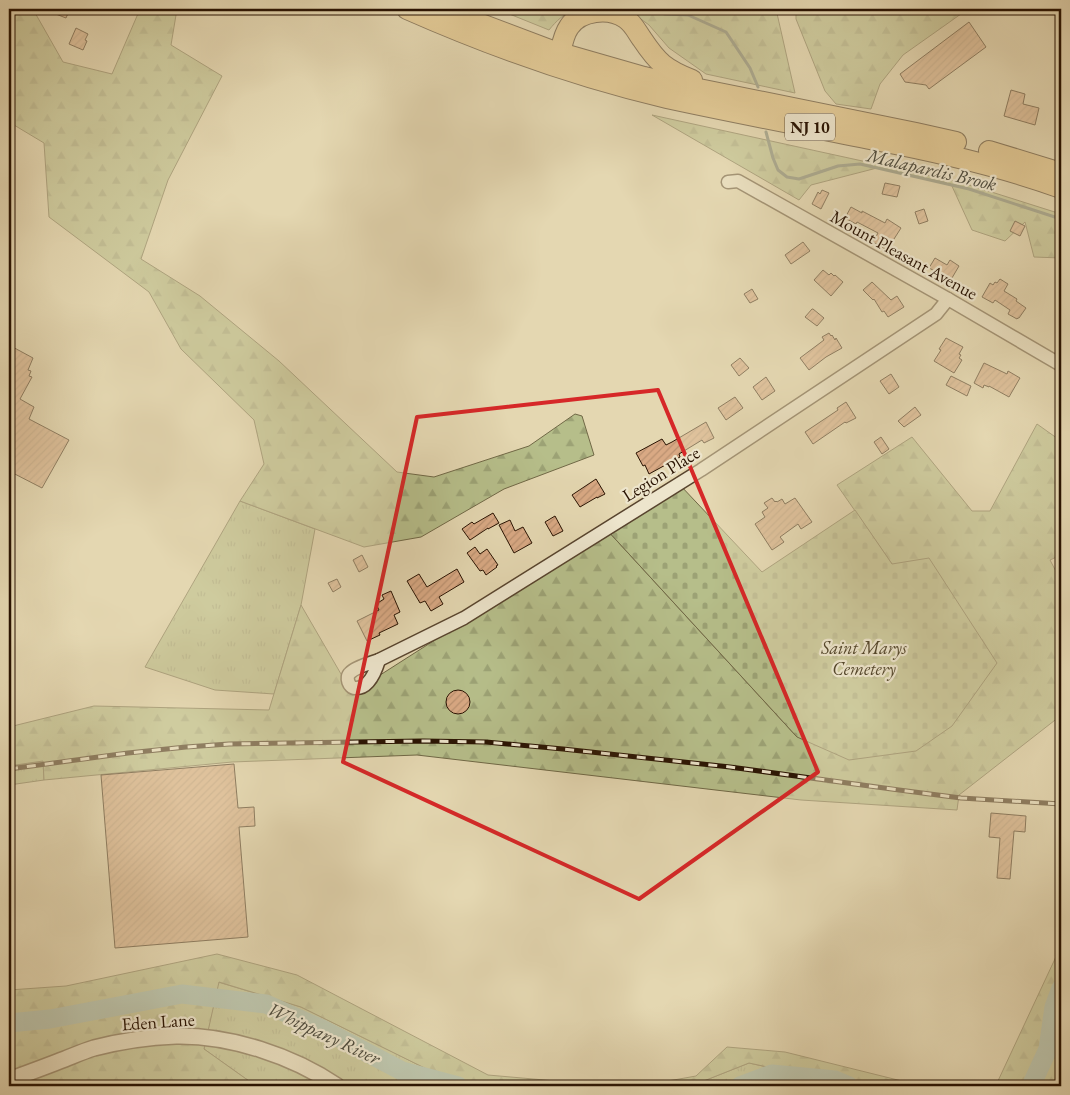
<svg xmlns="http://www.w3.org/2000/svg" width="1070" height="1095" font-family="'EB Garamond',serif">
  <defs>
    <pattern id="grass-tufts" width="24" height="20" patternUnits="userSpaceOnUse" patternTransform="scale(1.25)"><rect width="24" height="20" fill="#b6be8a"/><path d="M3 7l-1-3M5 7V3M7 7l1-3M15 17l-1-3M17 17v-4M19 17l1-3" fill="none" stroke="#9ca275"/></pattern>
    <pattern id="forest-firs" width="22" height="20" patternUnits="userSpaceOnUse" patternTransform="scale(1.25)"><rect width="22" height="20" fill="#b6be8a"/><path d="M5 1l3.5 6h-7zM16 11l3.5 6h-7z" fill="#9ca275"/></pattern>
    <pattern id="cemetery-stones" width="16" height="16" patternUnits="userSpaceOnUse" patternTransform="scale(1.25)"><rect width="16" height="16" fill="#b6be8a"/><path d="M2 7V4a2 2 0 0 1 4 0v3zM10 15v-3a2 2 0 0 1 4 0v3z" fill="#9ca275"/></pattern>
    <pattern id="building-hatch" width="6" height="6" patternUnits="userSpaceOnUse" patternTransform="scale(1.25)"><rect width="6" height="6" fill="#d9a984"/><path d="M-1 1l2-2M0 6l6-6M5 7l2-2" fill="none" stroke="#ba9170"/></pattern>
  </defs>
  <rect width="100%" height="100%" fill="#e4d7b1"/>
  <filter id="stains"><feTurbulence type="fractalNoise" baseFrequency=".004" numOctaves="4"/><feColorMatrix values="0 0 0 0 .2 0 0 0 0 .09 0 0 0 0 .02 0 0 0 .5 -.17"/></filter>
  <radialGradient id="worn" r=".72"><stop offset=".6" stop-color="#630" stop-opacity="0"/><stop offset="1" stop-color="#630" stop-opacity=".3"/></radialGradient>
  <g fill="url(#grass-tufts)" stroke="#706846">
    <path d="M 240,501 L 315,529 L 301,605 L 274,694 L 215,690 L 145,667 Z"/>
    <path d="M 43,761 L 44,780 L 9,785 L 9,766 Z"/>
    <path d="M 218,982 L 301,1007 L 445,1078 L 489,1086 L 256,1086 L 204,1049 Z"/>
    <path d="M 749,1063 L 804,1075 L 808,1086 L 691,1086 Z"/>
  </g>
  <g fill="url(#forest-firs)" stroke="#706846">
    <path d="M 9,9 L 35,9 L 34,11 L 63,62 L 112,74 L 140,9 L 177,9 L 171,45 L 222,76 L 168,180 L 141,259 L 200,296 L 279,361 L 397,472 L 434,477 L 529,446 L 575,414 L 582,416 L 594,455 L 504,489 L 421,537 L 364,547 L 240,501 L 264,464 L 254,420 L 181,349 L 149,292 L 49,217 L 44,143 L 9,122 Z"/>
    <path d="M 497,9 L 575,9 C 565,13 556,21 549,30 Z"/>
    <path d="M 625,9 L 776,9 L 795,93 L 706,74 L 669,48 L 649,25 L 630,11 Z"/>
    <path d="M 796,9 L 968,9 L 903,55 L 880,84 L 871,109 L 836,104 L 825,91 L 796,19 Z"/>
    <path d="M 652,115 L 963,183 L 1061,214 L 1061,258 L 1034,257 L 1025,222 L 1005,241 L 972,230 L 951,184 L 877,168 L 811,185 L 799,200 Z"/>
    <path d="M 1037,424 L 1061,441 L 1061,555 L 1050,560 L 1061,581 L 1061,718 L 1059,717 L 959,795 L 957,810 L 801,800 L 417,755 L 232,762 L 44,780 L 43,761 L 9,766 L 9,727 L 94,706 L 269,710 L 301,605 L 352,693 L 607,530 L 797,737 L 892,564 L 837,485 L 912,437 L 972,511 L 990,511 Z"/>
    <path d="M 1061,946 L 1061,1086 L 973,1086 L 997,1083 Z"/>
    <path d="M 217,954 L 297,975 L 488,1075 L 612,1086 L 489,1086 L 445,1078 L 301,1007 L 219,982 L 204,1049 L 256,1086 L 9,1086 L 9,990 L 66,986 Z"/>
    <path d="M 727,1047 L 785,1052 L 922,1086 L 808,1086 L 804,1075 L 749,1063 L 691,1086 L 640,1086 L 696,1076 Z"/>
  </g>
  <path fill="url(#cemetery-stones)" stroke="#706846" d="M 680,485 L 762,572 L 855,510 L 892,564 L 929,558 L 997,663 L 952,726 L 916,751 L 849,760 L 797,737 L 607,530 Z"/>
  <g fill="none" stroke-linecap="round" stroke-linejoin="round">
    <g stroke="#6a766b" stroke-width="3">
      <path d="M 653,9 L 665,14 L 688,15 L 726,32 L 750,68 L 758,87"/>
      <path d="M 766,132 L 773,158 L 778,170 L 787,177 L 799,179 L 838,166 L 860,164 L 969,189 L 1061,219"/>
    </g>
    <g stroke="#96b8b1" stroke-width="19">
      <path d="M 9,1023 L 50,1019 L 182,994 L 266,1004 L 322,1029 L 402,1071 L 458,1086"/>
      <path d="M 740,1086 L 772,1074 L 835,1080 L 849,1086"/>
      <path d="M 1031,1086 L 1048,1049 L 1054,1007 L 1061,988"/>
    </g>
  </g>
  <g fill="url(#building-hatch)" stroke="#291302">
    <path d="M 43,9 L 70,9 L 66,18 Z"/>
    <path d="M 969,22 L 986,47 L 929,89 L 926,85 L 905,82 L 900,74 Z"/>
    <path d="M 76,28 L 88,34 L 85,40 L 87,41 L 83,50 L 69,44 Z"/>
    <path d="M 1011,90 L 1025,94 L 1023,104 L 1039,108 L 1035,125 L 1004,116 Z"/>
    <path d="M 885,183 L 900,186 L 897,197 L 882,194 Z"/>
    <path d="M 822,190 L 829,193 L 821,209 L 812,204 L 818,192 L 820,194 Z"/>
    <path d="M 851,207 L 862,213 L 862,211 L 885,223 L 887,219 L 901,228 L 887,250 L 873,242 L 878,233 L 857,222 L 856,224 L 845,218 Z"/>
    <path d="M 924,209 L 928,221 L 919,224 L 915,212 Z"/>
    <path d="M 1015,221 L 1025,226 L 1020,236 L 1010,231 Z"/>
    <path d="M 803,242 L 810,251 L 791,264 L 785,255 Z"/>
    <path d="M 935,258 L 947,265 L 950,260 L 959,266 L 949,283 L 940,278 L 942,275 L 929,268 Z"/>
    <path d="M 823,270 L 829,275 L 831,273 L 834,276 L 835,275 L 843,282 L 831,296 L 814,280 Z"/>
    <path d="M 1000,279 L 1008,284 L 1004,291 L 1017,299 L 1016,301 L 1026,308 L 1019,318 L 1018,318 L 1017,319 L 1008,314 L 1010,310 L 995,300 L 993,303 L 982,297 L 990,283 L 993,285 L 995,282 L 997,283 Z"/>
    <path d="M 872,282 L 891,300 L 897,296 L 904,307 L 888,317 L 884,311 L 882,312 L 874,299 L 873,300 L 863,290 Z"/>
    <path d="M 752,289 L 758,299 L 750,303 L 744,294 Z"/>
    <path d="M 812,309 L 813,309 L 824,318 L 817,326 L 805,317 Z"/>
    <path d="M 829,333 L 831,336 L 832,335 L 835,340 L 836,338 L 842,348 L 826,357 L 809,370 L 800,358 L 824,340 L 822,337 Z"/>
    <path d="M 946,338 L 963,347 L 959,354 L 961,355 L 959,358 L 962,360 L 954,373 L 934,361 L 941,350 L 939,349 Z"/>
    <path d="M 9,345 L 33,358 L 28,370 L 31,371 L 29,376 L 32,377 L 20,399 L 34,407 L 29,419 L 69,440 L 42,488 L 9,471 Z"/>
    <path d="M 740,358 L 749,368 L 739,376 L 731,365 Z"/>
    <path d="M 984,363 L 1007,374 L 1008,371 L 1020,378 L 1009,397 L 989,386 L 989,387 L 984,385 L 983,388 L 974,383 Z"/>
    <path d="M 891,374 L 899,387 L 889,394 L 880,381 Z"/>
    <path d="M 951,376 L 971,386 L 967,396 L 946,385 Z"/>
    <path d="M 766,377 L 775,391 L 762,400 L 753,387 Z"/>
    <path d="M 735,397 L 743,408 L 726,420 L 718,408 Z"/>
    <path d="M 846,402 L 856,418 L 846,423 L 845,422 L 813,444 L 805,432 L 838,410 L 837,408 Z"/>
    <path d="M 915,407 L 921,415 L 904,427 L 898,421 Z"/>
    <path d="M 706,422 L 714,438 L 704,443 L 702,440 L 679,454 L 680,457 L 649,474 L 645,465 L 643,466 L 636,453 L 662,439 L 666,445 L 672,442 Z"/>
    <path d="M 881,437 L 889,449 L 882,454 L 874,442 Z"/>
    <path d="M 596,479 L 605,494 L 597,498 L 597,497 L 580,507 L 572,495 Z"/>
    <path d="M 772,498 L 775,502 L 776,501 L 777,502 L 782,499 L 785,504 L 795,498 L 812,522 L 801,529 L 798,524 L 780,537 L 784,542 L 772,550 L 755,524 L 765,517 L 762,512 L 768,508 L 764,503 Z"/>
    <path d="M 493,513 L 499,523 L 488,529 L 488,528 L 470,540 L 462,529 L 472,522 L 474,524 Z"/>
    <path d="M 555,516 L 563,531 L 553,536 L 545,522 Z"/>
    <path d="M 510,520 L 515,531 L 523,527 L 532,543 L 514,553 L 499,525 Z"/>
    <path d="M 475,547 L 480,554 L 487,549 L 498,565 L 496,566 L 497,567 L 486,575 L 483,570 L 480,571 L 467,553 Z"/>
    <path d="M 362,555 L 368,567 L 359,572 L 353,560 Z"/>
    <path d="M 457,569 L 464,582 L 439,597 L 443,604 L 431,611 L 425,601 L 420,603 L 407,581 L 419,574 L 427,587 Z"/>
    <path d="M 337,579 L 341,587 L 333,592 L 328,583 Z"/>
    <path d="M 391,591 L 400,612 L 394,615 L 398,624 L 379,633 L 380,635 L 367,641 L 357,621 L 379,610 L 376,604 L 384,599 L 382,595 Z"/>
    <circle cx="458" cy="702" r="12"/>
    <path d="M 234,764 L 238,808 L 254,807 L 255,826 L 239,827 L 248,937 L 115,948 L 101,775 Z"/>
    <path d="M 991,813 L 1026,816 L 1025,832 L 1014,831 L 1010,879 L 997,878 L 1000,838 L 989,837 Z"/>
  </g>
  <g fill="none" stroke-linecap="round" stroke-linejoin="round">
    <g stroke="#58442e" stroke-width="15">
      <g id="minor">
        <path d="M 728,182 L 738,181 L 948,299 L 1061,365"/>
        <path d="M 379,660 L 464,618 L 701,470 L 936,314 L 948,299"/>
        <path d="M 379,660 C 376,670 369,689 355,688 C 349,688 345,677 350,673 C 355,667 371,663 379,660 Z"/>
      </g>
    </g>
    <g stroke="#58442e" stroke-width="18">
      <path id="tertiary" d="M 9,1080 C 28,1073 47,1066 65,1059 C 75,1055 84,1051 94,1048 C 121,1041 149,1037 176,1036 C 230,1035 293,1056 337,1086"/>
    </g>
    <g stroke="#291302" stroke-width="22">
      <g id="primary">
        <path d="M 407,9 C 491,46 577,77 667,98 C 736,113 806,126 875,140 C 938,152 1001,166 1061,188"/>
        <path d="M 441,9 L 550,50 L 644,77 L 679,85 L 916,133 L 956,142"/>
        <path d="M 560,53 C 562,44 564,34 569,27 C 580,10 609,7 625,18 C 633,23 637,32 642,39 C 658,63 665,69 692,80"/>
        <path d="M 989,151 L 1061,173"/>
      </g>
    </g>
    <use href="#minor" stroke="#ede5cc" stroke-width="12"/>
    <use href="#tertiary" stroke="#ede5cc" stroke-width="15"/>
    <use href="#primary" stroke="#e2bc78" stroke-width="20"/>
    <g stroke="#291302" stroke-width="5">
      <path id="rail" d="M 9,769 L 128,753 L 186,747 L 229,744 L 423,741 L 486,742 L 563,749 L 730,767 L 899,790 L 961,798 L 1061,804"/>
    </g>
    <use href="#rail" stroke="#ede5cc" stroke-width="3" stroke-dasharray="9" stroke-linecap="butt"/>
  </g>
  <path d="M0 0H1070V1095H0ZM 658,390 L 818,772 L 639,899 L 343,762 L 417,417 Z" fill="#e4d7b1" fill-opacity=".55" fill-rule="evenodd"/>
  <path fill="none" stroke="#d62828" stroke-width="4" stroke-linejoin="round" d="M 658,390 L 818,772 L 639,899 L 343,762 L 417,417 Z"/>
  <g text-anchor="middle" stroke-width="4.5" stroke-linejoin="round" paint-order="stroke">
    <rect fill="#ede5cc" stroke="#64523f" stroke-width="1" x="785" y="113.5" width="50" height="27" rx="4"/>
    <g font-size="16" font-weight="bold" fill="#291302">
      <text x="810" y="133">NJ 10</text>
    </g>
    <g font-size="18" fill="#291302" stroke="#ede5cc">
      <text transform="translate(904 255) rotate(29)" y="6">Mount Pleasant Avenue</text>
      <text transform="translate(661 474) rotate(-32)" y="6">Legion Place</text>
      <text transform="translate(158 1022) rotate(-4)" y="6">Eden Lane</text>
    </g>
    <g font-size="18" font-style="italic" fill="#53462b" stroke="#ede5cc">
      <text x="864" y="654">Saint Marys<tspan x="864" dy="21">Cemetery</tspan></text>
    </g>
    <g font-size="19" font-style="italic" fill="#4f4d3f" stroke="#ede5cc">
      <text transform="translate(932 169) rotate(13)" y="7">Malapardis Brook</text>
      <text transform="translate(324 1033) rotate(25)" y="7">Whippany River</text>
    </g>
  </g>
  <rect width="1070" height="1095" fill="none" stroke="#e4d7b1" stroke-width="30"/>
  <rect x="10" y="10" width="1050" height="1075" fill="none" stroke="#291302" stroke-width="2.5"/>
  <rect x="15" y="15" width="1040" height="1065" fill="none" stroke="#291302"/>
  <rect width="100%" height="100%" filter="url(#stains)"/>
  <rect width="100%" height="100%" fill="url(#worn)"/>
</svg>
